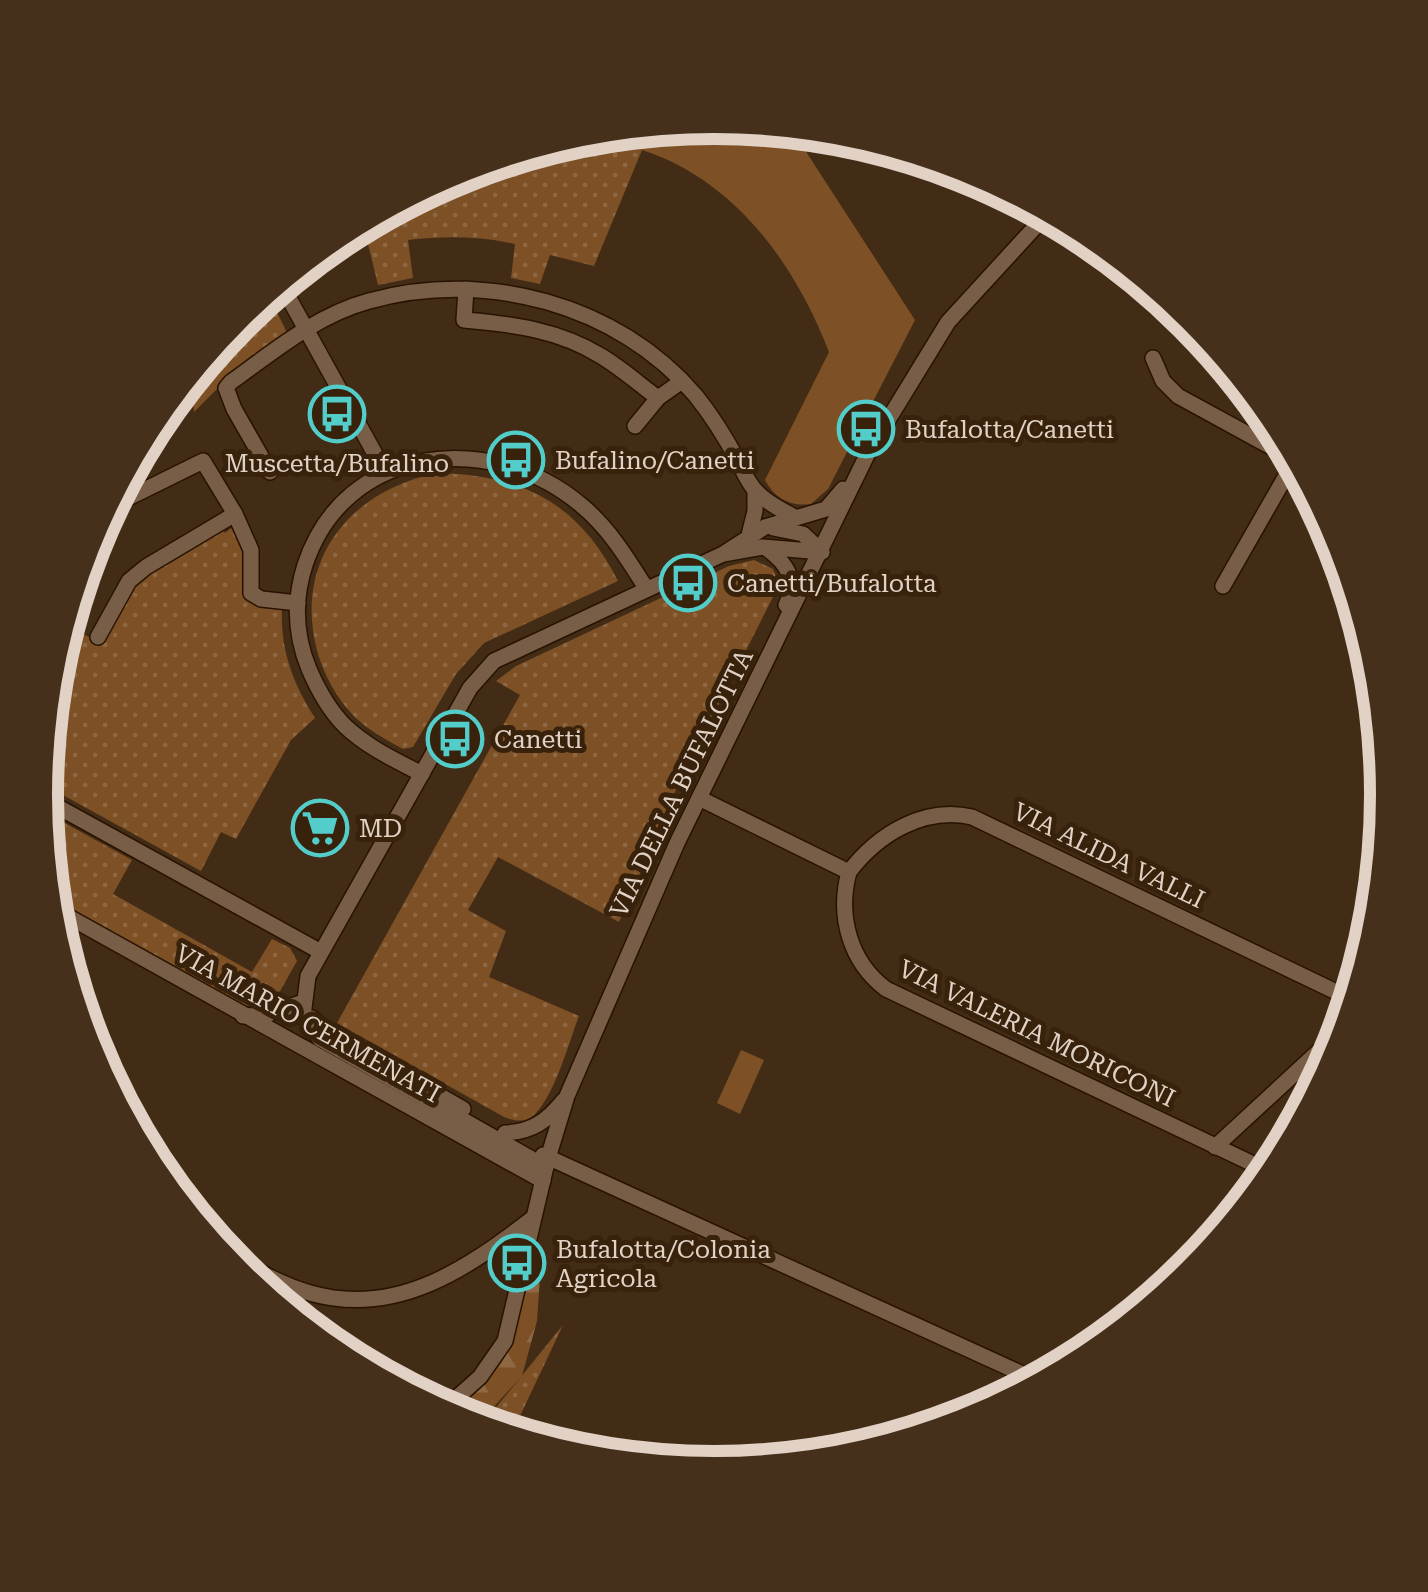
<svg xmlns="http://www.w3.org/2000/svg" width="1428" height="1592" font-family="'Roboto Serif',serif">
  <defs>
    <pattern id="grass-dots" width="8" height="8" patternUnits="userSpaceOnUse" patternTransform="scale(2.5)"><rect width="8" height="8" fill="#7d5025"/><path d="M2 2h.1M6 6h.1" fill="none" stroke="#8f6843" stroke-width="1.8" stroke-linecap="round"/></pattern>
    <pattern id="forest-firs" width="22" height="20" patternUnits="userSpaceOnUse" patternTransform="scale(2.5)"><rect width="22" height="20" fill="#7d5025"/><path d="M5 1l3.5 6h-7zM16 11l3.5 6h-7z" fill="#8f6843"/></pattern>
  </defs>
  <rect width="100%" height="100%" fill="#432c16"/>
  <g fill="url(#grass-dots)">
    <path d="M 573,138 L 642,150 L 594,266 L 550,255 L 540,284 L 511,278 L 515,244 C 478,236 445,236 408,240 L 413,278 L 378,285 L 363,223 L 457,173 Z"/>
    <path d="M 268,294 L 290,339 L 243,363 L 194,412 L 191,376 L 238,319 Z"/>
    <path d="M 437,473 C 522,475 578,502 618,581 L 484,643 L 456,674 L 413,747 L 403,749 C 385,739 366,729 352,714 C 336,697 325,676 318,654 C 292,563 348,491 437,473 Z"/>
    <path d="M 217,522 L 225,533 L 238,523 L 251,553 L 244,596 L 256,605 L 282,609 C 280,649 293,684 315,718 L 291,740 L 236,839 L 221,832 L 201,871 L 41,783 L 53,664 L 65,625 L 89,637 L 125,575 Z"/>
    <path d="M 754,560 L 773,569 L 779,585 L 677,787 L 619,922 L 498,857 L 468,910 L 506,931 L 489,977 L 579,1016 C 569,1041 552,1107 528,1119 C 520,1122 512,1120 504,1117 L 337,1023 L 520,695 L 496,681 L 516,666 L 729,566 Z"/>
    <path d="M 41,810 L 132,860 L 113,894 L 252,972 L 272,939 L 290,948 L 297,961 L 275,1000 L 258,1009 L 235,1002 L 50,897 Z"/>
    <path d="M 563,1325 L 511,1435 L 481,1426 Z"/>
  </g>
  <path fill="url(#forest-firs)" d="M 530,1266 L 540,1277 L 537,1321 L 522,1376 L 477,1425 L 447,1414 L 502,1355 L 521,1308 Z"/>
  <g fill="#7d5025">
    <path d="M 715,122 L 792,130 L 915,320 L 828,489 L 811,504 C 791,507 774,498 765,480 L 829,352 C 795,264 735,180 642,150 C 620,143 596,141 573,138 Z"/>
    <path d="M 741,1050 L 764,1060 L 740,1114 L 717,1103 Z"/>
  </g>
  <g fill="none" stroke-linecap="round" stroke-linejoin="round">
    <g stroke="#281301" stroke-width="18">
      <g id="minor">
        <path d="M 281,284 L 385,472"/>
        <path d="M 466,289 L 464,320 C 512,324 559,330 601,356 C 621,368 639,384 658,398"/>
        <path d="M 1153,358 L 1163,381 L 1178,396 L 1295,460 L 1223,586"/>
        <path d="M 635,426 L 658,398 L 682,381"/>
        <path d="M 270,472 L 234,409 L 226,388 L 231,382 C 274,351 317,315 369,301 C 484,269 617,303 696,396 C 712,416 725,437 737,459 C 743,470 748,484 757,492 C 767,503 782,510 795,517"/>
        <path d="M 113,498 L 126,499 L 203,461 L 235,514 L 251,550 L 251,593 L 261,599 L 298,603"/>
        <path d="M 773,528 L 803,534 L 822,552"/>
        <path d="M 749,535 L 755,511 L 755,490"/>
        <path d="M 767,549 C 788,564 798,581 786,605"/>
        <path d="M 726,552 L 765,527 L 826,509 L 843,489"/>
        <path d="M 98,637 L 129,581 L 146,567 L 235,514"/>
        <path d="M 422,774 C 395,760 367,747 345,726 C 329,710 318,690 309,669 C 295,635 294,599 305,565 C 345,443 492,430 581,505 C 609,528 627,558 646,588"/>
        <path d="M 40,797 L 321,952"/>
        <path d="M 699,798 L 849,872 C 837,916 850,962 886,989 L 1272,1173"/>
        <path d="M 849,872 C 878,834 924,806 972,817 L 1353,1000"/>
        <path d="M 51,907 L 543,1181"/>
        <path d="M 243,1016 L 266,1015 L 303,1002"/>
        <path d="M 312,1018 L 329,1032 L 463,1109"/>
        <path d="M 505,1133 C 532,1132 547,1121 564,1100"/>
        <path d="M 1215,1147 L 1345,1027"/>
        <path d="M 543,1155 L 1040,1382"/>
        <path d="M 546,1167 L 320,1039 L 303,1016 L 308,976 L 470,688 L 494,661 L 723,554 L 763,547 L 822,552"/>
        <path d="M 220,1251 C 249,1266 279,1284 310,1293 C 397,1318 468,1268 533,1218"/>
        <path d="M 289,1315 L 301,1290"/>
        <path d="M 442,1411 L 480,1377 L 505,1341 L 548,1158 L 567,1096 L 677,843 L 869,451 L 948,322 L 1047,214"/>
      </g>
    </g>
    <use href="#minor" stroke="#785e47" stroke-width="15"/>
  </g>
  <defs>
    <g id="bus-ring" transform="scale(2.875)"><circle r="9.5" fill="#38220c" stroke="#53cdc9" stroke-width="1.5"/><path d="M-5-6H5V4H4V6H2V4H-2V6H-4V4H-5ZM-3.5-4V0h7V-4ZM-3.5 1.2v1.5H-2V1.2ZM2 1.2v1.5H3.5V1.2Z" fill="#53cdc9"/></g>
    <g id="supermarket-ring" transform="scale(2.875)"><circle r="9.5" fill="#38220c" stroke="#53cdc9" stroke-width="1.5"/><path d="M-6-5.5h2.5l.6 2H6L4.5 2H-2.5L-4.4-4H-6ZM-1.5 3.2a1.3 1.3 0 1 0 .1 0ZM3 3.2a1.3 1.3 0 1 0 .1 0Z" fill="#53cdc9"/></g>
  </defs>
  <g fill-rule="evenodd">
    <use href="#bus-ring" x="337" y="414"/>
    <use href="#bus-ring" x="866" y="429"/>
    <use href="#bus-ring" x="516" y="460"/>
    <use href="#bus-ring" x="688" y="583"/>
    <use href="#bus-ring" x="455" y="739"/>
    <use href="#supermarket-ring" x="320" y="828"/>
    <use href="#bus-ring" x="517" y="1263"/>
  </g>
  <g text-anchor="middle" stroke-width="10" stroke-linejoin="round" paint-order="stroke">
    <g font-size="25" fill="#e1d2c5" stroke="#38220c" text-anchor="start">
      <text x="905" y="438">Bufalotta/Canetti</text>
      <text x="555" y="469">Bufalino/Canetti</text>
      <text x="337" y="472" text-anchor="middle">Muscetta/Bufalino</text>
      <text x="727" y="592">Canetti/Bufalotta</text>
      <text x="494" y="748">Canetti</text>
      <text x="359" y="837">MD</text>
      <text x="556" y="1258">Bufalotta/Colonia<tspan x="556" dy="29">Agricola</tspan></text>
    </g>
    <g font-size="25" fill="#e1d2c5" stroke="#38220c">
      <text transform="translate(681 783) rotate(-64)" y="9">VIA DELLA BUFALOTTA</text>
      <text transform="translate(1109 855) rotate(26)" y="9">VIA ALIDA VALLI</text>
      <text transform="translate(308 1023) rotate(29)" y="9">VIA MARIO CERMENATI</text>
      <text transform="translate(1037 1033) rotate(26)" y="9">VIA VALERIA MORICONI</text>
    </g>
  </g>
  <path d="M0 0H1428V1592H0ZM58 795a656 656 0 1 1 1312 0a656 656 0 1 1-1312 0Z" fill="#46301b" fill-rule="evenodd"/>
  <path fill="none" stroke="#e1d2c5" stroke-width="12" d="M58 795a656 656 0 1 1 1312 0a656 656 0 1 1-1312 0Z"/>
</svg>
